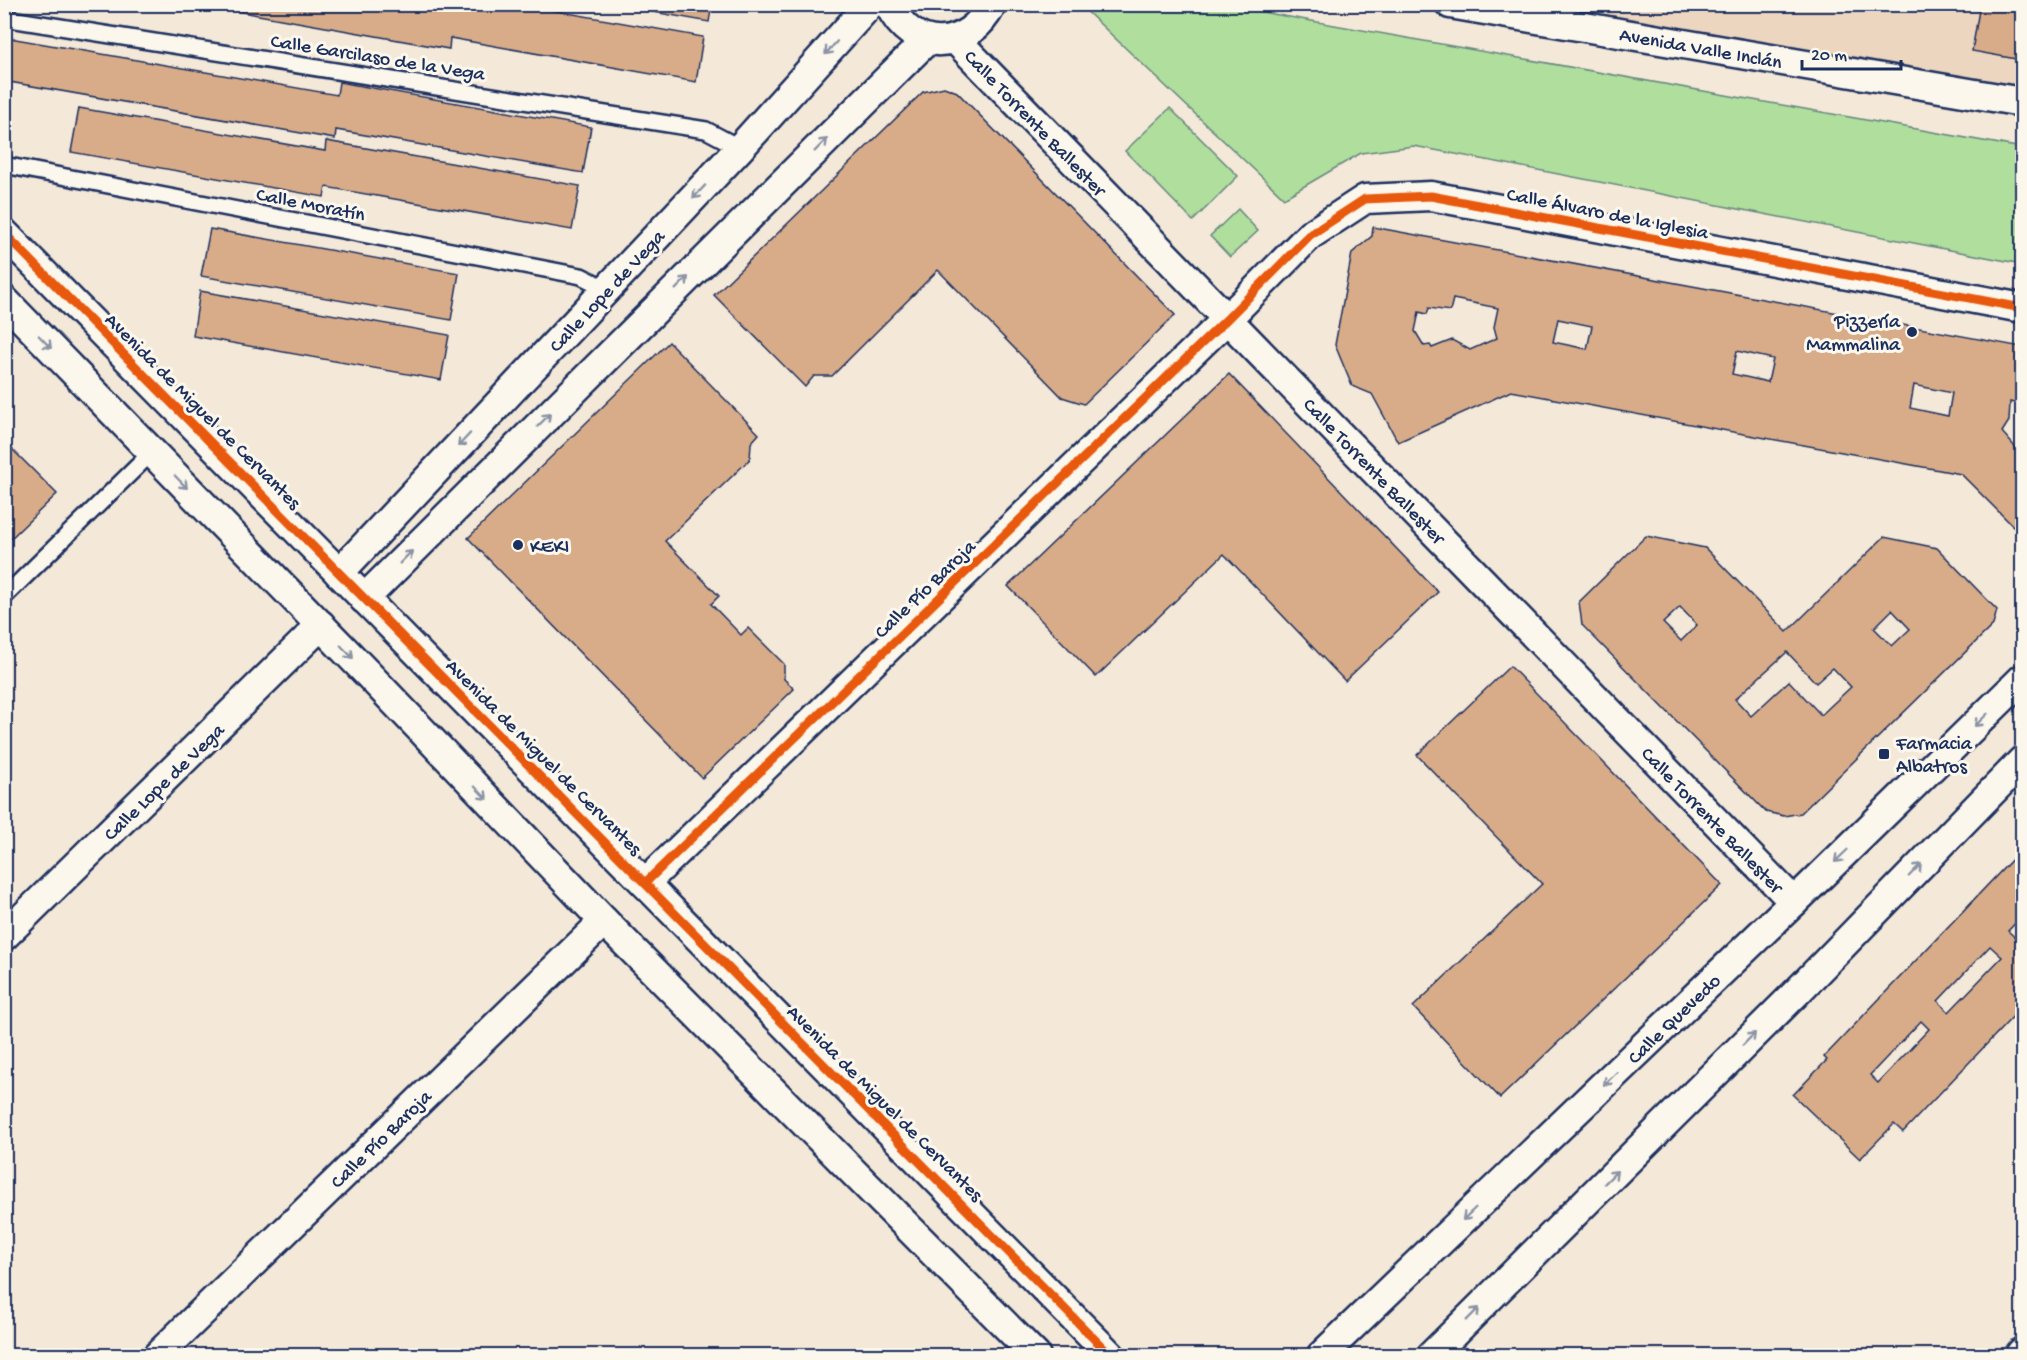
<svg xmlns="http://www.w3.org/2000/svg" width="2027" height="1360" font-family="'Gochi Hand',sans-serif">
  <rect width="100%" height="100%" fill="#f4e8d8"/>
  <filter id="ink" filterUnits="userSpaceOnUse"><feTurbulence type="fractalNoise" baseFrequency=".0167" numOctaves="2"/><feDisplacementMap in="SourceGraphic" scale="12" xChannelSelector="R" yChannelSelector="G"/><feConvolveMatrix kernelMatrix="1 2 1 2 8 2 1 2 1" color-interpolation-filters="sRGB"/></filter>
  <g filter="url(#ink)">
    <path fill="#ecd6c0" d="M 1515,5 L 2022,5 L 2022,86 Z"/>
    <g fill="#afde9d" stroke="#65867e" stroke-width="1.5">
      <path d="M 1080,5 L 1223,5 L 2022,148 L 2022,264 L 1414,146 L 1361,153 L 1284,198 Z"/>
      <path d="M 1170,108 L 1238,176 L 1193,221 L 1125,151 Z"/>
      <path d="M 1238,209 L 1258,231 L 1230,257 L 1210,236 Z"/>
    </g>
    <g fill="#d8ac89" stroke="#1b2f5e" stroke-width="1.5" fill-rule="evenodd">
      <path d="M 197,4 L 517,4 L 703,37 L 696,82 L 450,38 L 449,49 Z"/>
      <path d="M 609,4 L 712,4 L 709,22 Z"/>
      <path d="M 1980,4 L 2022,4 L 2022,60 L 1972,51 Z"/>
      <path d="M 4,37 L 337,95 L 339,82 L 591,127 L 583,173 L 336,130 L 335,139 L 4,81 Z"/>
      <path d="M 944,87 L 957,92 L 1175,315 L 1084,404 L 1062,397 L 938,270 L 832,376 L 814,376 L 805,387 L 714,295 L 923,92 Z"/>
      <path d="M 79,108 L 325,151 L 326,141 L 580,186 L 572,230 L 326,187 L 324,197 L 71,152 Z"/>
      <path d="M 1373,227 L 2022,347 L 2022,405 L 2010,402 L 2009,421 L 2002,432 L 2022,455 L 2022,535 L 1961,474 L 1511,391 L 1398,442 L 1372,394 L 1352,386 L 1335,345 L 1352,253 L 1372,236 ZM 1453,299 L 1498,308 L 1494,327 L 1497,338 L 1470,350 L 1452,340 L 1432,348 L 1430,345 L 1424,346 L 1415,331 L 1419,312 L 1427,314 L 1429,308 L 1450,311 ZM 1558,319 L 1592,326 L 1587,349 L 1553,342 ZM 1737,351 L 1773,359 L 1768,382 L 1732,374 ZM 1914,385 L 1952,393 L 1948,416 L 1910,408 Z"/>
      <path d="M 210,229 L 459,273 L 451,320 L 201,276 Z"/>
      <path d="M 200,291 L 449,335 L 441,380 L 193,336 Z"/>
      <path d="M 669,342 L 759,434 L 751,443 L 750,459 L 665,541 L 719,596 L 711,604 L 741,635 L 748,628 L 784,664 L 784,679 L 794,689 L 702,778 L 468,538 Z"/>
      <path d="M 1229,374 L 1438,592 L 1345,681 L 1224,554 L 1096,677 L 1008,586 Z"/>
      <path d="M 4,441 L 57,494 L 4,545 Z"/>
      <path d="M 1646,536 L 1705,548 L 1787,632 L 1884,537 L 1937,548 L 1997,610 L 1993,625 L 1801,813 L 1784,816 L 1766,812 L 1582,625 L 1579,602 ZM 1680,607 L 1697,625 L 1681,641 L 1663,623 ZM 1892,610 L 1910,629 L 1892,646 L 1874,628 ZM 1787,652 L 1816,683 L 1833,668 L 1851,687 L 1821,715 L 1789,681 L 1751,716 L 1735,699 Z"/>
      <path d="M 1510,666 L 1722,885 L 1500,1098 L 1413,1007 L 1542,884 L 1417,755 Z"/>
      <path d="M 2022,849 L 2022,916 L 2008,931 L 2019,941 L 2022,937 L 2022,1007 L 1903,1132 L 1894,1124 L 1860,1159 L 1793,1095 L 1827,1060 L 1824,1057 ZM 1990,946 L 2002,957 L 1949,1012 L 1938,1001 ZM 1921,1021 L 1929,1029 L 1878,1083 L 1870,1075 Z"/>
    </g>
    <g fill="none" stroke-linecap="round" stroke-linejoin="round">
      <g stroke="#1b2f5e" stroke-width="20">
        <g id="service">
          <path d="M 4,18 L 706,130 L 740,148"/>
          <path d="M 4,165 L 581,276 L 607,289"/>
          <path d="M 4,597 L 152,452"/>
        </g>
      </g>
      <g stroke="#1b2f5e" stroke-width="33">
        <g id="minor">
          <path d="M 889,4 C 912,55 968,52 992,4"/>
          <path d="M 1450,4 L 2022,102"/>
          <path d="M 955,39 L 1794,902"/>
          <path d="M 4,233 L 1111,1356"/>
          <path d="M 4,300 L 366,672 L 604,921 L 1036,1356"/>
          <path d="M 339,573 L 740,148 L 870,4"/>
          <path d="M 364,599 L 927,40"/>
          <path d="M 645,883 L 1228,318 L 1310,235 L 1365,199 L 1431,196 L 2022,308"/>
          <path d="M 4,936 L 321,625"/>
          <path d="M 157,1356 L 604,921"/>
          <path d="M 1321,1356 L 1794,902 L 2022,679"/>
          <path d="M 1431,1356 L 1796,993 L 2022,761"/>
          <path d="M 2019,1356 L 2022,1352"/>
        </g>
      </g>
      <use href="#service" stroke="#fbf7ec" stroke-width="15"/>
      <use href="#minor" stroke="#fbf7ec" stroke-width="28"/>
      <g stroke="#fbf7ec" stroke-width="13">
        <g id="cycleway">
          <path d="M 4,233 L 1111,1356"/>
          <path d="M 645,883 L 1228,318 L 1310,235 L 1365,199 L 1431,196 L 2022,308"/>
        </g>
      </g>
      <use href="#cycleway" stroke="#e8590c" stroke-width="9"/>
    </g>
    <defs><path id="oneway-shaft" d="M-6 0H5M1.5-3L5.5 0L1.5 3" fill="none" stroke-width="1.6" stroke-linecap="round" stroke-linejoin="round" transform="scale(1.5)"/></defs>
    <g stroke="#8b93a5">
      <use href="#oneway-shaft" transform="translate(831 48) rotate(132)"/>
      <use href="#oneway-shaft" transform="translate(821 145) rotate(-45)"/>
      <use href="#oneway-shaft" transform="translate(699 192) rotate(133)"/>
      <use href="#oneway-shaft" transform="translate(682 283) rotate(-45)"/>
      <use href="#oneway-shaft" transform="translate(45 342) rotate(46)"/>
      <use href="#oneway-shaft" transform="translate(544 420) rotate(-45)"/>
      <use href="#oneway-shaft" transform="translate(464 440) rotate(133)"/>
      <use href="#oneway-shaft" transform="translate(181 482) rotate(46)"/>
      <use href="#oneway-shaft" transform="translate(406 557) rotate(-45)"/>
      <use href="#oneway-shaft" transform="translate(347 652) rotate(46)"/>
      <use href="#oneway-shaft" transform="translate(1981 720) rotate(136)"/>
      <use href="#oneway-shaft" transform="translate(481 793) rotate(46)"/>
      <use href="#oneway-shaft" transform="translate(1841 856) rotate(136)"/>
      <use href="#oneway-shaft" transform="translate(1915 870) rotate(-46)"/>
      <use href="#oneway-shaft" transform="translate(1749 1039) rotate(-45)"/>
      <use href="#oneway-shaft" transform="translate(1610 1079) rotate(136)"/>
      <use href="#oneway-shaft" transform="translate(1611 1177) rotate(-45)"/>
      <use href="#oneway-shaft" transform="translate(1469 1214) rotate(136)"/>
      <use href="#oneway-shaft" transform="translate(1473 1314) rotate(-45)"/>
    </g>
  </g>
  <g fill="#1b2f5e" stroke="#fbf7ec" stroke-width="2">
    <circle cx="1912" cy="332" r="6"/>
    <circle cx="518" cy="545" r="6"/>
    <rect x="1878" y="748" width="12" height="12" rx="3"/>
  </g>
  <g text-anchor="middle" stroke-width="6" stroke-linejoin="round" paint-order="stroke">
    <g font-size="20" fill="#1b2f5e" stroke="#fbf7ec">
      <text transform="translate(1701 47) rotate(10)" y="7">Avenida Valle Inclán</text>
      <text transform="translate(378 56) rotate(9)" y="7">Calle Garcilaso de la Vega</text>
      <text transform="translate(1036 122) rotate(46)" y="7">Calle Torrente Ballester</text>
      <text transform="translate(311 203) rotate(11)" y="7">Calle Moratín</text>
      <text transform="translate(1608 212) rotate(11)" y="7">Calle Álvaro de la Iglesia</text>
      <text transform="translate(606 290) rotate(-47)" y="7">Calle Lope de Vega</text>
      <text transform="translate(204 410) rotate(45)" y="7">Avenida de Miguel de Cervantes</text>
      <text transform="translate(1375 470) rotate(46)" y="7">Calle Torrente Ballester</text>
      <text transform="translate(924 588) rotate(-44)" y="7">Calle Pío Baroja</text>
      <text transform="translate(545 756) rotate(45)" y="7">Avenida de Miguel de Cervantes</text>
      <text transform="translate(163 781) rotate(-44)" y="7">Calle Lope de Vega</text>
      <text transform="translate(1713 819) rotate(46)" y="7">Calle Torrente Ballester</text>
      <text transform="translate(1673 1018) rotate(-44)" y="7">Calle Quevedo</text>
      <text transform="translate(886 1102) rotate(45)" y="7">Avenida de Miguel de Cervantes</text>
      <text transform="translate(380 1138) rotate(-44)" y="7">Calle Pío Baroja</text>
    </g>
    <g font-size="20" fill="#1b2f5e" stroke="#fbf7ec" text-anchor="start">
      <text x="1900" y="327" text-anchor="end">Pizzería<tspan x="1900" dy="23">Mammalina</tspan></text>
      <text x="530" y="552">KEKI</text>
      <text x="1896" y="749">Farmacia<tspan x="1896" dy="23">Albatros</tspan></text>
    </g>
  </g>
  <rect width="2027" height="1360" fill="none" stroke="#fbf7ec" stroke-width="24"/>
  <rect x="12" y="12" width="2003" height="1336" fill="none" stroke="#1b2f5e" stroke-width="2" filter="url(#ink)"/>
  <path d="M1802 60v9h99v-9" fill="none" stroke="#1b2f5e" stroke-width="3"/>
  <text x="1811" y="60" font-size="18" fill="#1b2f5e" stroke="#fbf7ec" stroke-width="4.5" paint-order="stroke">20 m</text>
</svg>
